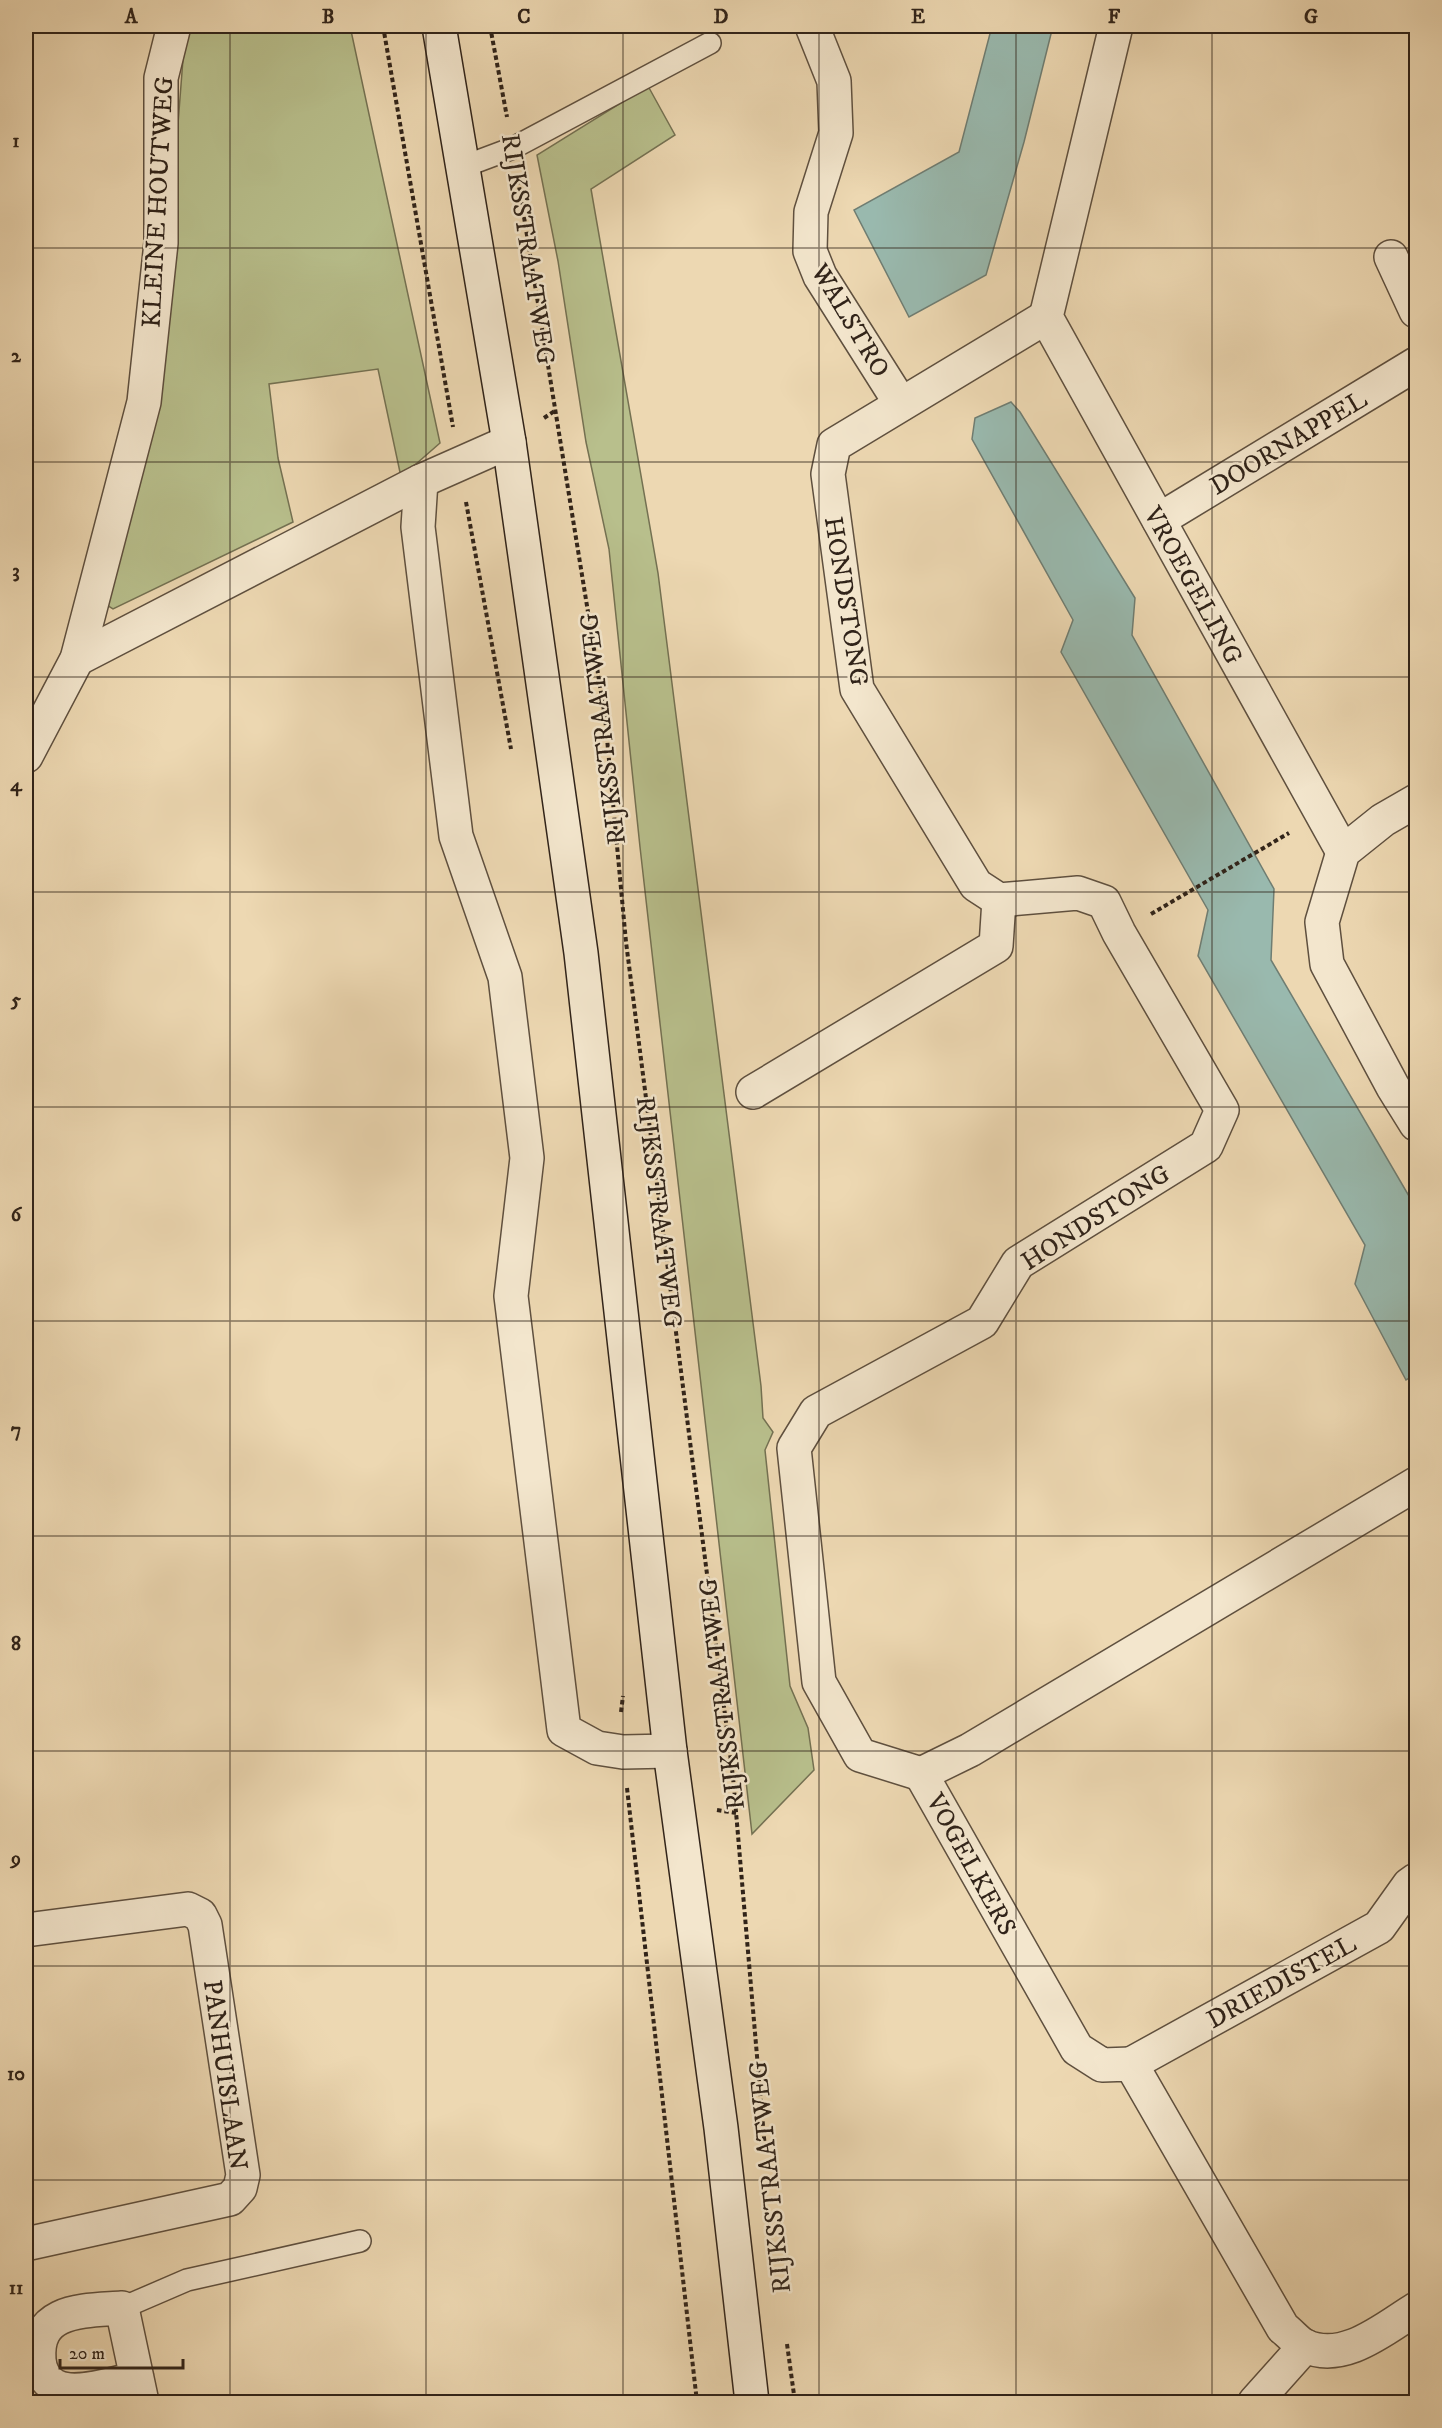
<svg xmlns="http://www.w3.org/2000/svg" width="1442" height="2428" font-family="'IM FELL DW Pica',serif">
  <rect width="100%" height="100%" fill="#edd8b2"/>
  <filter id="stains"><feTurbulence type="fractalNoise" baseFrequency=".00333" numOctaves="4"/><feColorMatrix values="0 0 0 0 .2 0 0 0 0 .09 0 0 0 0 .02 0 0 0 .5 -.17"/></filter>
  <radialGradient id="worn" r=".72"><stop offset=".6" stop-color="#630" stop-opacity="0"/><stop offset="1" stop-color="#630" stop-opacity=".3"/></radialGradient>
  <g fill="#b8bf8c" stroke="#747152" stroke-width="1.5">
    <path d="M 191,26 L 350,26 L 440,443 L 401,477 L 378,369 L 269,384 L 278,458 L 293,522 L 113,609 L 97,599 L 160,358 L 183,59 Z"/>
    <path d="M 648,86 L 675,135 L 591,189 L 658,573 L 761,1386 L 763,1418 L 773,1432 L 765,1450 L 790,1686 L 808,1728 L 814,1770 L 752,1834 L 640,847 L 609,549 L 586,442 L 558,261 L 537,155 Z"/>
  </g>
  <g fill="#99b9ae" stroke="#6f7d72" stroke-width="1.5">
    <path d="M 992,26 L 1053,26 L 1024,142 L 986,275 L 909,317 L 854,210 L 959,152 Z"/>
    <path d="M 1011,402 L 1020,412 L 1135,598 L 1132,635 L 1274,889 L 1271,960 L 1416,1208 L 1416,1374 L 1406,1380 L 1355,1284 L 1365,1245 L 1198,956 L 1208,910 L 1061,652 L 1073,620 L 972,439 L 975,418 Z"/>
  </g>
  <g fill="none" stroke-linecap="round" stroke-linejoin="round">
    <g stroke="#5f503f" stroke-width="24">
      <g id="lane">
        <path d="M 465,166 L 513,148 L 710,43"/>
        <path d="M 122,2308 L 187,2280 L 360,2241"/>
      </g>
    </g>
    <g stroke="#5f503f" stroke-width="36">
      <g id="street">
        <path d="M 812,26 L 834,81 L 836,133 L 811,212 L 810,251 L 820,276 L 901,404"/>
        <path d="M 1116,26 L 1046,317 L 1343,852"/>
        <path d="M 1391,257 L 1416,311"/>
        <path d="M 421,481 L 418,527 L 456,836 L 505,977 L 527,1158 L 511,1296 L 564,1730 L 597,1748 L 623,1752 L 670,1751"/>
        <path d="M 1159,520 L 1416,364"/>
        <path d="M 77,659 L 421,481 L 509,442"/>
        <path d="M 26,756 L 77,659 L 144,402 L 161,243 L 161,78 L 174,26"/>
        <path d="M 1416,801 L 1383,820 L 1343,852 L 1322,922 L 1327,964 L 1393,1087 L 1416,1124"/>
        <path d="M 753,1092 L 996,946 L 999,900"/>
        <path d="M 1416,1484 L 970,1750 L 921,1774 L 1077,2049 L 1102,2065 L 1131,2064 L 1283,2328 C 1290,2333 1298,2343 1305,2346 C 1344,2364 1385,2328 1416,2309"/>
        <path d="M 921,1774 L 860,1755 L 819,1682 L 794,1448 L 816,1412 L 982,1322 L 1018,1263 L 1206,1146 L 1222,1110 L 1119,933 L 1104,902 L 1078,893 L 999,900 L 976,885 L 857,689 L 828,474 L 834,445 L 1046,317"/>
        <path d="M 26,1930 L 188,1909 L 200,1915 L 205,1925 L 243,2175 L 240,2188 L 230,2199 L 26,2244"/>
        <path d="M 1131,2064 L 1379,1927 L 1409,1885 L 1416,1880"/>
        <path d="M 137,2378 C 116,2383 75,2397 55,2386 C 45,2381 40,2370 39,2360 C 35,2308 84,2311 122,2308 L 142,2402"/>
        <path d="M 1255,2402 L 1305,2346"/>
      </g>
    </g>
    <g stroke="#302319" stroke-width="36">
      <path id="secondary" d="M 439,26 L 509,442 L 581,953 L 670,1751 L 721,2128 L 752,2402"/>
    </g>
    <g stroke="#302319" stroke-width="4" stroke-dasharray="4.5 3" stroke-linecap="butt">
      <path d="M 383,26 L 453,427"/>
      <path d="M 490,26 L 507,117"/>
      <path d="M 518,180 L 605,717 L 626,942 L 733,1777 L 765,2149"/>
      <path d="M 544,418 L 556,410"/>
      <path d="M 466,502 L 511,749"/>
      <path d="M 1151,914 L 1289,833"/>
      <path d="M 621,1712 L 623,1696"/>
      <path d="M 627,1788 L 697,2402"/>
      <path d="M 717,1810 L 736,1813"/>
      <path d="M 787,2344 L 795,2402"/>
    </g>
    <use href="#lane" stroke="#f3e6cd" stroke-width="21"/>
    <use href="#street" stroke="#f3e6cd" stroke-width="33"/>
    <use href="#secondary" stroke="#f3e6cd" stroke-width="33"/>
  </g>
  <path fill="none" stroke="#302319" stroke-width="1.5" stroke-opacity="0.55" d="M 230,26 L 230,2402M 426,26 L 426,2402M 623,26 L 623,2402M 819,26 L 819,2402M 1016,26 L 1016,2402M 1212,26 L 1212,2402M 26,248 L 1416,248M 26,462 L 1416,462M 26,677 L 1416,677M 26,892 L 1416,892M 26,1107 L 1416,1107M 26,1321 L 1416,1321M 26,1536 L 1416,1536M 26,1751 L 1416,1751M 26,1966 L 1416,1966M 26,2180 L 1416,2180"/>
  <g text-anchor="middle" stroke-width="5" stroke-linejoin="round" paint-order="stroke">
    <g font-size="26" fill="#302319" stroke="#f3e6cd">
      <text transform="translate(157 202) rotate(-87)" y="9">KLEINE HOUTWEG</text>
      <text transform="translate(529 249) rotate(81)" y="9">RIJKSSTRAATWEG</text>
      <text transform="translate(851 320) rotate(59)" y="9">WALSTRO</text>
      <text transform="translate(1288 442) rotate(-31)" y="9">DOORNAPPEL</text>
      <text transform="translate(1194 585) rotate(61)" y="9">VROEGELING</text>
      <text transform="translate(847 601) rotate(81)" y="9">HONDSTONG</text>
      <text transform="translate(602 729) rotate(-97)" y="9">RIJKSSTRAATWEG</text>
      <text transform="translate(660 1212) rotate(83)" y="9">RIJKSSTRAATWEG</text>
      <text transform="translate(1095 1217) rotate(-33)" y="9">HONDSTONG</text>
      <text transform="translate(721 1694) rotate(-97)" y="9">RIJKSSTRAATWEG</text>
      <text transform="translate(972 1864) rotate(61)" y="9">VOGELKERS</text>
      <text transform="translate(1281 1981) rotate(-29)" y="9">DRIEDISTEL</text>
      <text transform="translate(226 2075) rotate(82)" y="9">PANHUISLAAN</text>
      <text transform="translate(769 2177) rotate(-96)" y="9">RIJKSSTRAATWEG</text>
    </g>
  </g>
  <rect width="1442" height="2428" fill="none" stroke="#edd8b2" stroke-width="66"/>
  <path d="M60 2359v9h123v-9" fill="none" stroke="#302319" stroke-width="3"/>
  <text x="69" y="2359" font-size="18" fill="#302319" stroke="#f3e6cd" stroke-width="4.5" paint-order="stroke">20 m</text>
  <rect x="33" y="33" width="1376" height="2362" fill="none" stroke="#302319" stroke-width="2"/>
  <g font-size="20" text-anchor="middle" font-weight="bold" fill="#302319">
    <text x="131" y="23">A</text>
    <text x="328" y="23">B</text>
    <text x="524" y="23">C</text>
    <text x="721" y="23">D</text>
    <text x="918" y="23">E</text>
    <text x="1114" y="23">F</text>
    <text x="1311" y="23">G</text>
    <text x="16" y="147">1</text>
    <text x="16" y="362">2</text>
    <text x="16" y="577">3</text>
    <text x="16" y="791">4</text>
    <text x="16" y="1006">5</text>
    <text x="16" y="1221">6</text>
    <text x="16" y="1436">7</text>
    <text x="16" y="1650">8</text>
    <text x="16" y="1865">9</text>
    <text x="16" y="2080">10</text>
    <text x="16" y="2294">11</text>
  </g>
  <rect width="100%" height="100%" filter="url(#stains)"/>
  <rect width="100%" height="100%" fill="url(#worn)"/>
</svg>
